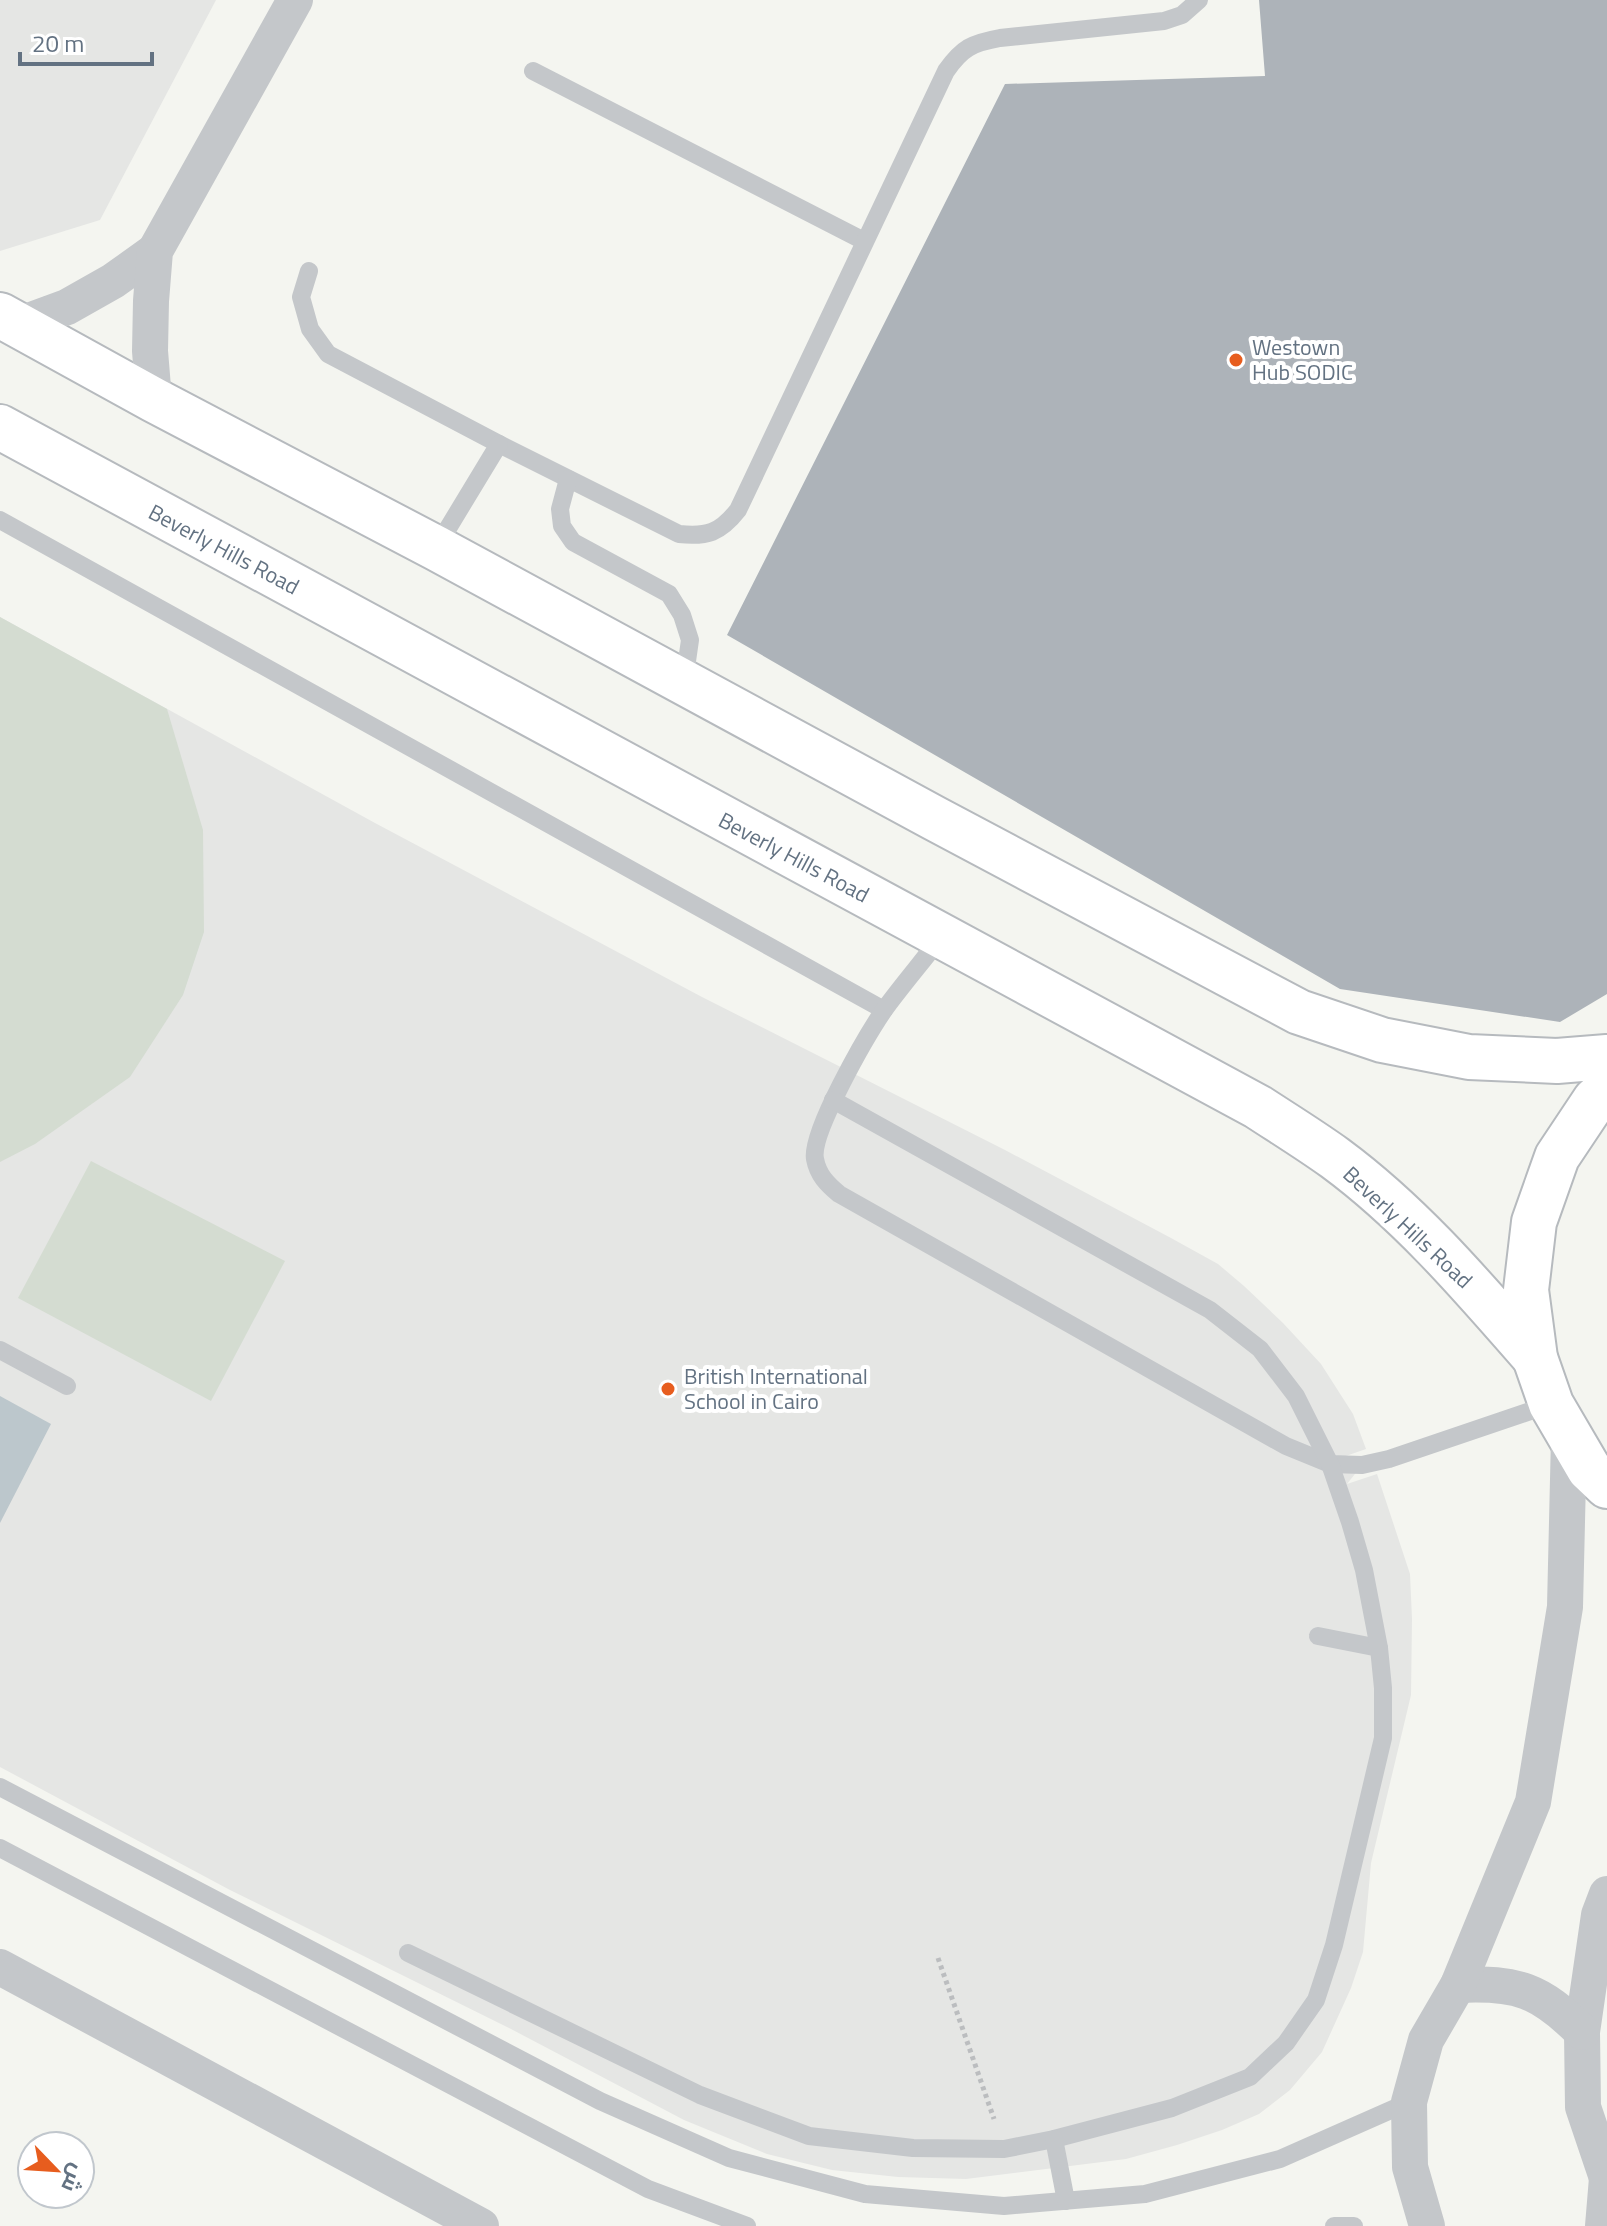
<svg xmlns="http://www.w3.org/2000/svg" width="1607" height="2226" font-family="'Titillium Web',Cairo,sans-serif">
  <rect width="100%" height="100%" fill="#f4f5f0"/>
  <g fill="#e5e6e4">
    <path d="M 0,0 L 216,0 L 100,220 L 0,251 Z"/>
    <path d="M 0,617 L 375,823 L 702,997 L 1005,1150 L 1171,1238 L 1218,1264 L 1244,1286 L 1283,1323 L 1321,1364 L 1353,1414 L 1366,1449 L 1340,1458 L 1362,1465 L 1347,1484 L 1377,1474 L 1410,1574 L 1412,1619 L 1411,1695 L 1371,1863 L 1363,1952 L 1351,1988 L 1322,2052 L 1290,2090 L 1259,2114 L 1222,2130 L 1177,2145 L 1126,2159 L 966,2179 L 898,2177 L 832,2170 L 767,2154 L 684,2120 L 511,2029 L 230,1890 L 0,1767 Z"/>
  </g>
  <g fill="#d4dcd1">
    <path d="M 0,617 L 167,709 L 203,830 L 204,932 L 183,995 L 130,1077 L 35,1144 L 0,1162 Z"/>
    <path d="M 91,1161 L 285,1261 L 211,1401 L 18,1298 Z"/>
  </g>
  <path fill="#bcc7cc" d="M 0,1396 L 51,1424 L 0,1523 Z"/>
  <path fill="#adb3b9" d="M 1259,0 L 1607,0 L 1607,994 L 1560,1022 L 1340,989 L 727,635 L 1005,84 L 1265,76 Z"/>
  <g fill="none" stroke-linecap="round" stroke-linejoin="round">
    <g stroke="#b6babe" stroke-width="48">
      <g id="secondary">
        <path d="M 0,315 L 154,400 L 436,548 L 934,818 L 1299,1012 L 1382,1040 L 1469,1057 L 1557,1061 L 1607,1057"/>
        <path d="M 0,427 L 1258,1107 C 1284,1124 1310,1140 1335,1158 C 1411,1214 1473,1287 1535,1358"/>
        <path d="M 1607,1089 L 1595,1100 L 1557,1157 L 1534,1222 L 1526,1290 L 1535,1358 L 1551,1404 L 1589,1469 L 1607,1486"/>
      </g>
    </g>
    <path stroke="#bbbdbf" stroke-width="5" stroke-dasharray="4 4" stroke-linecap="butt" d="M 938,1958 L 994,2119"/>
    <g stroke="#c4c7ca" stroke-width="18">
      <path d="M 533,71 L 864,241"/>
      <path d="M 309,271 L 301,297 L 310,329 L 328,354 L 499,444 L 679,534 C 707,537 720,533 738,510 L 946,71 C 962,48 972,43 1000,38 L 1164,21 L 1182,15 L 1199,0"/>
      <path d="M 568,479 L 560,509 L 562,526 L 573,542 L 669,594 L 682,615 L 690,640 L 684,682"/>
      <path d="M 0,520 L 884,1010"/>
      <path d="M 436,548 L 499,444"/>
      <path d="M 941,937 C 923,961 902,985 884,1010 C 867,1035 810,1133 815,1159 C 818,1175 827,1184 839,1194 L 1286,1446 L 1330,1464 L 1362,1465 L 1389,1459 L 1551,1404"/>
      <path d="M 0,1350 L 67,1386"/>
      <path d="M 1318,1636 L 1379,1648"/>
      <path d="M 0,1787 L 600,2101 L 729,2158 L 865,2194 L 1004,2206 L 1145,2194 L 1280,2159 L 1409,2102"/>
      <path d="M 0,1848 L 648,2189 L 747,2226"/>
      <path d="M 408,1953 L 700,2095 L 809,2136 L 913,2148 L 1004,2149 L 1054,2139 L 1172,2108 L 1250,2077 L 1286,2043 L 1316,2000 L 1334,1945 L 1383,1738 L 1383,1688 L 1379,1648 L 1364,1570 L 1350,1522 L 1330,1464 L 1296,1396 L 1260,1349 L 1210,1310 L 833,1100"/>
      <path d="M 1054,2139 L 1066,2201"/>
      <path d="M 1334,2226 L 1354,2226"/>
    </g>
    <g stroke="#c4c7ca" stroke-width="36">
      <path d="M 18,325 L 67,307 L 113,281 L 155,251"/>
      <path d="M 154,400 L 150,351 L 151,301 L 155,251 L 295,0"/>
      <path d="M 1607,1894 L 1599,1915 L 1582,2032 L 1583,2107 L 1607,2178"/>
      <path d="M 0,1967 L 481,2226"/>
      <path d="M 1458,1985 C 1517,1982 1540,1990 1582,2032"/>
      <path d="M 1427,2226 L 1410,2167 L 1409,2102 L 1426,2040 L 1458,1985 L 1533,1802 L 1565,1607 L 1569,1437"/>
      <path d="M 1603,2226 L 1607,2178"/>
    </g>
    <use href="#secondary" stroke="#fff" stroke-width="44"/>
  </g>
  <g fill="#e75d1e" stroke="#fff" stroke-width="3">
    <circle cx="1236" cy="360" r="8"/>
    <circle cx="668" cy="1389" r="8"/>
  </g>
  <g text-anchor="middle" stroke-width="8" stroke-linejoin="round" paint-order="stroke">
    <g font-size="22" fill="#637282" stroke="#fff" text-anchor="start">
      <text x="1252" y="355">Westown<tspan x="1252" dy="25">Hub SODIC</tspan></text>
      <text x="684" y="1384">British International<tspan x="684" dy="25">School in Cairo</tspan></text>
    </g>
    <g font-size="22" fill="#637282" stroke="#fff">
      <text transform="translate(224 549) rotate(28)" y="8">Beverly Hills Road</text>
      <text transform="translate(794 857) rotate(28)" y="8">Beverly Hills Road</text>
      <text transform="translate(1408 1227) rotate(43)" y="8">Beverly Hills Road</text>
    </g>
  </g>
  <g transform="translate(56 2170) rotate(115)"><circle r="38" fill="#ffffff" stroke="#c1c7cd" stroke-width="2"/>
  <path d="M0-6L14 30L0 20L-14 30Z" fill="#e75d1e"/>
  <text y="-12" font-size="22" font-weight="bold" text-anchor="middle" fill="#637282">ش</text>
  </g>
  <path d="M20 52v12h132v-12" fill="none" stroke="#637282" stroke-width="4"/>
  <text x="32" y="52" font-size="24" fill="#637282" stroke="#ffffff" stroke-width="6" paint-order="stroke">20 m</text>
</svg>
